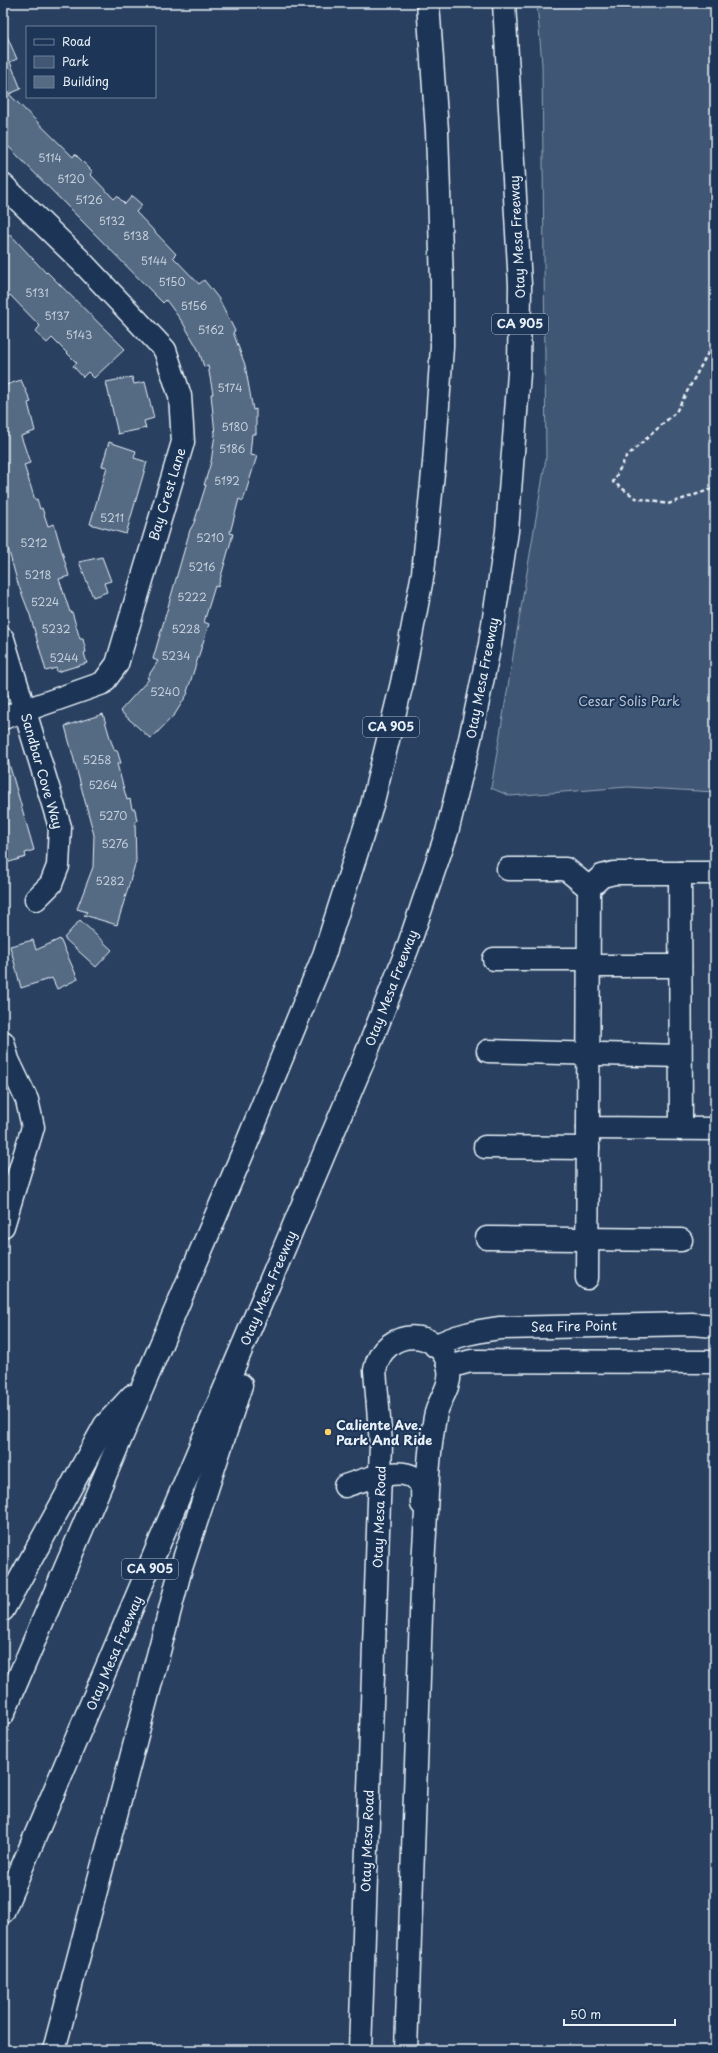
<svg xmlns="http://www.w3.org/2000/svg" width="718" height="2053" font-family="'Playpen Sans',sans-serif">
  <rect width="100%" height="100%" fill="#294061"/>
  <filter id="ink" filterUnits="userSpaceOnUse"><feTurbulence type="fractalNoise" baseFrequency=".025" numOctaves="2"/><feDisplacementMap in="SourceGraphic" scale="8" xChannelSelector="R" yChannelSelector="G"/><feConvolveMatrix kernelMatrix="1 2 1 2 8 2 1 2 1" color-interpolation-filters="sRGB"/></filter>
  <g filter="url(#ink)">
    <path fill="#415774" stroke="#94a4b6" d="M 537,3 L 715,3 L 715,792 L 628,787 L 510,796 L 491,788 L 546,458 L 542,65 Z"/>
    <g fill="#556a83" stroke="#e8f1f8">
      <path d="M 3,27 L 17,59 L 10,62 L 21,89 L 9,94 L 73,157 L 75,154 L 93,172 L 90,174 L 114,199 L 117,196 L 125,204 L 132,196 L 142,205 L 136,212 L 176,254 L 173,257 L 199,284 L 204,280 L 219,299 L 235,331 L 233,332 L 245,365 L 253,410 L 256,409 L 256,434 L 252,434 L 250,455 L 257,456 L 243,501 L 239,499 L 230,533 L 233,534 L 218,587 L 215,586 L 204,622 L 209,624 L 187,692 L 188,693 L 175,714 L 151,739 L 120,711 L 149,679 L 147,678 L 158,661 L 153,659 L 190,530 L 194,523 L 206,485 L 204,485 L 211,462 L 215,434 L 211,394 L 213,394 L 208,366 L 204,367 L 199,351 L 183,323 L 166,300 L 163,303 L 3,141 Z"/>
      <path d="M 10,234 L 46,273 L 47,272 L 125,349 L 94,378 L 88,372 L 83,377 L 73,366 L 77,363 L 52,338 L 47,343 L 35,332 L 40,326 L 10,295 L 3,302 L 3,240 Z"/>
      <path d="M 132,377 L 134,384 L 145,382 L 154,418 L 144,421 L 146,428 L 118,434 L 106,382 Z"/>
      <path d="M 21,380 L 31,402 L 28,403 L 35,431 L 21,436 L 30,463 L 24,465 L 35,500 L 37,499 L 40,509 L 42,508 L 48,526 L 54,524 L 69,576 L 59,579 L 70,612 L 72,612 L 80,639 L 83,639 L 86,652 L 84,653 L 87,663 L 57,672 L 56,668 L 46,671 L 30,615 L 18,584 L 3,530 L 3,386 Z"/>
      <path d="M 109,442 L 136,451 L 134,458 L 147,462 L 126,534 L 90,524 L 107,467 L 102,466 Z"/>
      <path d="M 102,557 L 111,581 L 104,583 L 107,592 L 93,597 L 79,562 Z"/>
      <path d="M 103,714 L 111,741 L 115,751 L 117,750 L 121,763 L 117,764 L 127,800 L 130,799 L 132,809 L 135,809 L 137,821 L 135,822 L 136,861 L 117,925 L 84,915 L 87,912 L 77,909 L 93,867 L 94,835 L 65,726 Z"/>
      <path d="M 6,753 L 34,850 L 25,853 L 26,857 L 3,864 L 3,754 Z"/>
      <path d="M 80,920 L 112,950 L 96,967 L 64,938 Z"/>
      <path d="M 60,939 L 78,979 L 57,989 L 52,978 L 21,988 L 10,946 L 33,940 L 36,950 Z"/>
    </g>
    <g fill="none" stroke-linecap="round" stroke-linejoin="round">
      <g stroke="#e8f1f8" stroke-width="25">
        <g id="minor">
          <path d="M 3,185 L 80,260 L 165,350 L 180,396 L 183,442 L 117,664 L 103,683 L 3,718"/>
          <path d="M 3,639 L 60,827 L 58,866 L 51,884 L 36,899"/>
          <path d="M 508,869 L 566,869 L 589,888"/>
          <path d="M 680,873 L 681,1129"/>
          <path d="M 715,873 L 614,873 L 602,876 L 589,888 L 588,1128 L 715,1129"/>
          <path d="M 494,959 L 588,959"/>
          <path d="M 588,966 L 680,966"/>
          <path d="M 488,1051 L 680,1056"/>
          <path d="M 485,1147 L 588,1148"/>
          <path d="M 487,1238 L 681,1240"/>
          <path d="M 587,1278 L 588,1128"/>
          <path d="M 435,1346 C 456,1335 477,1331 500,1328 L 692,1324 L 715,1326"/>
          <path d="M 449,1367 L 471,1361 L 715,1362"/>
          <path d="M 345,1486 C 363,1480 410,1461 421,1486 C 423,1491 422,1499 422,1504"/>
          <path d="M 360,2050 L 381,1444 L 375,1370 C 383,1326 443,1327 449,1369 C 452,1387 438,1400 435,1417 C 428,1455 427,1494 425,1532 C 421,1591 420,1649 418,1708 C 414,1822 410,1936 406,2050"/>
        </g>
      </g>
      <g stroke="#e8f1f8" stroke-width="25">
        <path id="major" d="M 3,1042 L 8,1060 L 27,1100 L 33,1127 L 3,1226"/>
      </g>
      <g stroke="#e8f1f8" stroke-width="25">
        <g id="highway">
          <path d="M 3,1610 L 105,1425 L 132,1396"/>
          <path d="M 3,1714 L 244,1150 L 324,955 L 372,805 L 402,683 L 423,573 L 434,463 L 442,347 L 442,282 L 437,131 L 428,3"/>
          <path d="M 3,1912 L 363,1062 L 408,947 L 447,832 L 470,739 L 490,644 L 507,531 L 519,373 L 520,285 L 504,3"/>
          <path d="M 54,2050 L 181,1568 L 241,1385"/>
        </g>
      </g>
      <path stroke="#e8f1f8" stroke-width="2.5" stroke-dasharray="4 3" stroke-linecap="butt" d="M 715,340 L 676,412 L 626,457 L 613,482 L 636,498 L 668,504 L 715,488"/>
      <use href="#minor" stroke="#1d3557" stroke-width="22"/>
      <use href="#major" stroke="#1d3557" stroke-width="22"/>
      <use href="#highway" stroke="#1d3557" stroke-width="22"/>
    </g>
  </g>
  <circle fill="#ffd166" stroke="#1d3557" stroke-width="1.5" cx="328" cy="1432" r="4"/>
  <g text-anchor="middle" stroke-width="4" stroke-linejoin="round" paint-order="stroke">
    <g font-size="11" fill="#c3cfdb">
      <text x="50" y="162">5114</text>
      <text x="71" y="183">5120</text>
      <text x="89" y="204">5126</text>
      <text x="112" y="225">5132</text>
      <text x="136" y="240">5138</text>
      <text x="154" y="265">5144</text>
      <text x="172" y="286">5150</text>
      <text x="37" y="297">5131</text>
      <text x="194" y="310">5156</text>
      <text x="57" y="320">5137</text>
      <text x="211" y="334">5162</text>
      <text x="79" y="339">5143</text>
      <text x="230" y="392">5174</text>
      <text x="235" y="431">5180</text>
      <text x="232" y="453">5186</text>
      <text x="227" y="485">5192</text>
      <text x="112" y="522">5211</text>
      <text x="210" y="542">5210</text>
      <text x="34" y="547">5212</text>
      <text x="202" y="571">5216</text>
      <text x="38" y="579">5218</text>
      <text x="192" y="601">5222</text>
      <text x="45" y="606">5224</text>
      <text x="56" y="633">5232</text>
      <text x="186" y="633">5228</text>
      <text x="176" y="660">5234</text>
      <text x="64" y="662">5244</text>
      <text x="165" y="696">5240</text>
      <text x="97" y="764">5258</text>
      <text x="103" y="789">5264</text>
      <text x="113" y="820">5270</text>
      <text x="115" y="848">5276</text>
      <text x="110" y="885">5282</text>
    </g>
    <g fill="#1d3557" stroke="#abb9c8" stroke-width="1">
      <rect x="492" y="314" width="56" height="20" rx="3"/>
      <rect x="363" y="717" width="56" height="20" rx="3"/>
      <rect x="122" y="1559" width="56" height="20" rx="3"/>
    </g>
    <g font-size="12" font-weight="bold" fill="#e8f1f8">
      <text x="520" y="328">CA 905</text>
      <text x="391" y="731">CA 905</text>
      <text x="150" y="1573">CA 905</text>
    </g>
    <g font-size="13" fill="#e8f1f8" stroke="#1d3557">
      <text transform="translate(517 237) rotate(-93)" y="5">Otay Mesa Freeway</text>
      <text transform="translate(167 494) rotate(-73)" y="5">Bay Crest Lane</text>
      <text transform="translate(482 678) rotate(-79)" y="5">Otay Mesa Freeway</text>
      <text transform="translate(42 771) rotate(74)" y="5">Sandbar Cove Way</text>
      <text transform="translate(391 988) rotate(-69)" y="5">Otay Mesa Freeway</text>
      <text transform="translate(268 1288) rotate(-67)" y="5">Otay Mesa Freeway</text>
      <text transform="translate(574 1326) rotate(-1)" y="5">Sea Fire Point</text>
      <text transform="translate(379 1517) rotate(-88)" y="5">Otay Mesa Road</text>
      <text transform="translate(114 1653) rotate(-67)" y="5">Otay Mesa Freeway</text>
      <text transform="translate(367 1841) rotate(-88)" y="5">Otay Mesa Road</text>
    </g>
    <g font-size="13" fill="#b6c3d0" stroke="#1d3557">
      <text x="629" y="706">Cesar Solis Park</text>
    </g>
    <g font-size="13" font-weight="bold" fill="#e8f1f8" stroke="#1d3557" text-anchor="start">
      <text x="336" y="1430">Caliente Ave.<tspan x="336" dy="15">Park And Ride</tspan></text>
    </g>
  </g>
  <rect width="718" height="2053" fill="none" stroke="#1d3557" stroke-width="16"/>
  <rect x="8" y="8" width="702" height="2037" fill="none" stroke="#e8f1f8" stroke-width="1.5" filter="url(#ink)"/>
  <rect x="26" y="26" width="130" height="72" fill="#1d3557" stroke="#6e8097"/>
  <rect x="34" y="39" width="20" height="6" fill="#1d3557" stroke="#6e8097"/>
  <text x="62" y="46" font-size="12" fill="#e8f1f8">Road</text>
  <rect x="34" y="56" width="20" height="12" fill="#415774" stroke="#6e8097"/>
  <text x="62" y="66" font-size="12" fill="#e8f1f8">Park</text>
  <rect x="34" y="76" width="20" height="12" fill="#556a83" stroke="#6e8097"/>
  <text x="62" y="86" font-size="12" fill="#e8f1f8">Building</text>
  <path d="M564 2019v6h111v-6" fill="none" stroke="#e8f1f8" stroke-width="2"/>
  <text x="570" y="2019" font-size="12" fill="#e8f1f8" stroke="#1d3557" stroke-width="3" paint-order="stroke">50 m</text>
</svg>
